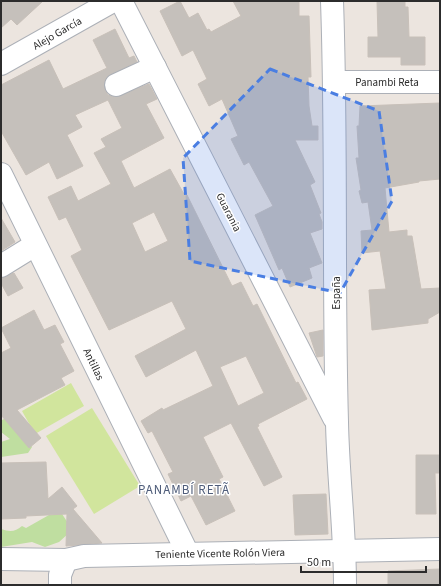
<svg xmlns="http://www.w3.org/2000/svg" width="441" height="586" font-family="'Source Sans 3',sans-serif">
  <rect width="100%" height="100%" fill="#ece5df"/>
  <g fill="#bfdea0">
    <path d="M 5,418 L 29,441 L 32,447 L 28,453 L 1,457 L 1,442 L 10,439 L 1,432 L 1,421 Z"/>
    <path d="M 62,514 L 70,526 L 69,533 L 59,542 L 45,547 L 32,542 L 1,547 L 1,529 C 10,532 15,532 22,526 L 26,528 L 49,515 Z"/>
  </g>
  <g fill="#d1e59d">
    <path d="M 71,383 L 84,406 L 35,434 L 22,411 Z"/>
    <path d="M 92,408 L 140,486 L 94,514 L 46,436 Z"/>
  </g>
  <g fill="#c5c0bb" stroke="#c8c0b9" fill-rule="evenodd">
    <path d="M 1,1 L 43,1 L 17,25 L 11,19 L 1,28 Z"/>
    <path d="M 180,1 L 189,18 L 198,13 L 207,30 L 209,29 L 211,32 L 241,16 L 233,1 L 299,1 L 299,16 L 309,16 L 311,77 L 308,77 L 309,106 L 312,126 L 318,126 L 318,140 L 295,140 L 315,182 L 310,185 L 321,213 L 319,214 L 322,222 L 322,229 L 310,233 L 322,263 L 309,268 L 312,278 L 290,287 L 282,268 L 279,270 L 255,215 L 273,206 L 249,162 L 244,165 L 231,139 L 238,136 L 222,99 L 209,106 L 198,84 L 207,79 L 193,50 L 182,56 L 160,11 Z"/>
    <path d="M 377,1 L 405,1 L 405,7 L 408,7 L 409,37 L 425,37 L 425,65 L 401,65 L 401,57 L 368,57 L 368,37 L 378,37 Z"/>
    <path d="M 115,29 L 129,58 L 134,56 L 137,62 L 106,78 L 104,83 L 105,90 L 108,95 L 115,97 L 149,84 L 157,99 L 146,104 L 164,138 L 121,161 L 134,188 L 170,169 L 185,196 L 187,195 L 232,286 L 241,282 L 253,306 L 257,304 L 296,383 L 298,382 L 307,399 L 258,424 L 259,426 L 257,427 L 282,477 L 264,486 L 231,423 L 203,437 L 223,477 L 219,479 L 235,511 L 206,525 L 191,496 L 181,501 L 168,474 L 173,472 L 152,431 L 148,433 L 141,421 L 162,408 L 163,410 L 213,386 L 196,350 L 146,377 L 135,356 L 186,329 L 172,301 L 109,330 L 71,256 L 82,250 L 66,217 L 59,220 L 48,197 L 71,186 L 78,201 L 111,184 L 94,153 L 106,147 L 101,139 L 122,128 L 108,100 L 75,115 L 82,127 L 67,135 L 83,166 L 57,179 L 49,162 L 26,175 L 1,131 L 1,85 L 49,60 L 63,89 L 107,68 L 93,40 ZM 154,212 L 168,241 L 145,252 L 132,223 ZM 246,356 L 264,393 L 238,406 L 220,367 Z"/>
    <path d="M 440,103 L 440,179 L 419,181 L 419,182 L 385,188 L 389,232 L 407,230 L 407,236 L 412,236 L 421,289 L 440,288 L 440,312 L 428,319 L 428,323 L 372,330 L 369,290 L 386,289 L 380,251 L 362,253 L 361,231 L 372,230 L 368,202 L 362,203 L 359,191 L 361,190 L 356,158 L 359,158 L 357,126 L 359,126 L 360,106 Z"/>
    <path d="M 1,218 L 15,242 L 1,251 Z"/>
    <path d="M 14,273 L 23,288 L 8,296 L 1,283 L 1,278 Z"/>
    <path d="M 34,310 L 44,330 L 55,325 L 64,342 L 60,344 L 74,371 L 61,378 L 65,385 L 17,410 L 41,438 L 29,448 L 1,415 L 1,353 L 11,348 L 1,328 Z"/>
    <path d="M 323,330 L 323,356 L 317,357 L 309,333 Z"/>
    <path d="M 416,455 L 440,455 L 440,473 L 435,473 L 436,514 L 416,514 Z"/>
    <path d="M 46,462 L 48,499 L 62,487 L 77,506 L 73,509 L 102,543 L 66,546 L 67,514 L 26,516 L 26,518 L 1,519 L 1,463 Z"/>
    <path d="M 326,494 L 328,534 L 295,535 L 293,495 Z"/>
    <path d="M 440,569 L 440,585 L 388,585 L 388,571 Z"/>
  </g>
  <g fill="none" stroke-linecap="round" stroke-linejoin="round">
    <g stroke="#acb0b7" stroke-width="24">
      <g id="minor">
        <path d="M 121,1 L 334,418"/>
        <path d="M 332,1 C 337,141 333,282 337,422 C 338,476 345,530 345,585"/>
        <path d="M 1,64 L 113,1"/>
        <path d="M 335,82 L 440,82"/>
        <path d="M 116,85 L 155,67"/>
        <path d="M 1,174 L 188,554"/>
        <path d="M 1,266 L 35,245"/>
        <path d="M 1,559 L 66,560 L 84,556 L 440,549"/>
        <path d="M 60,585 L 60,575 L 66,560"/>
      </g>
    </g>
    <use href="#minor" stroke="#fff" stroke-width="22"/>
  </g>
  <path fill="#4a7ee2" fill-opacity="0.2" stroke="#4a7ee2" stroke-width="3" stroke-dasharray="8 5" stroke-linejoin="round" d="M 270,69 L 379,111 L 392,201 L 340,293 L 190,261 L 183,158 Z"/>
  <g text-anchor="middle" stroke-width="3" stroke-linejoin="round" paint-order="stroke">
    <g font-size="11" fill="#2c2c2c" stroke="#fff">
      <text transform="translate(57 33) rotate(-30)" y="4">Alejo García</text>
      <text x="387" y="86">Panambi Reta</text>
      <text transform="translate(229 212) rotate(63)" y="4">Guarania</text>
      <text transform="translate(336 293) rotate(-90)" y="4">España</text>
      <text transform="translate(94 364) rotate(64)" y="4">Antillas</text>
      <text transform="translate(220 553) rotate(-1)" y="4">Teniente Vicente Rolón Viera</text>
    </g>
    <g font-size="13" letter-spacing="1" fill="#4f5d7a" stroke="#fff">
      <text x="184" y="494">PANAMBÍ RETÃ</text>
    </g>
  </g>
  <rect width="441" height="586" fill="none" stroke="#2c2c2c" stroke-width="4"/>
  <path d="M301 566v6h125v-6" fill="none" stroke="#2c2c2c" stroke-width="2"/>
  <text x="307" y="566" font-size="12" fill="#2c2c2c" stroke="#ffffff" stroke-width="3" paint-order="stroke">50 m</text>
</svg>
